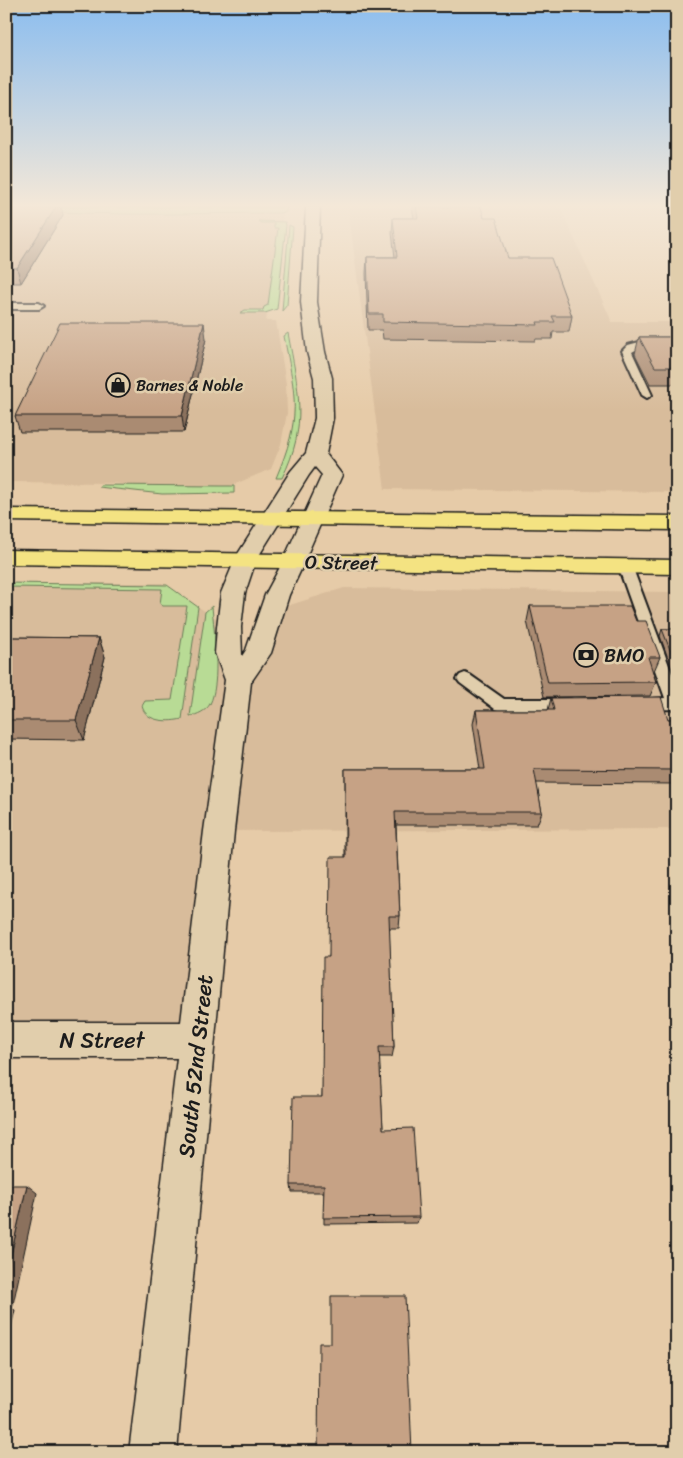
<svg xmlns="http://www.w3.org/2000/svg" width="683" height="1458" font-family="Sriracha,sans-serif">
  <rect width="100%" height="100%" fill="#e6cba8"/>
  <filter id="ink" filterUnits="userSpaceOnUse"><feTurbulence type="fractalNoise" baseFrequency=".02" numOctaves="2"/><feDisplacementMap in="SourceGraphic" scale="10" xChannelSelector="R" yChannelSelector="G"/><feConvolveMatrix kernelMatrix="1 2 1 2 8 2 1 2 1" color-interpolation-filters="sRGB"/></filter>
  <g filter="url(#ink)">
    <g fill="#d8bc9b">
      <path d="M 6,207 L 284,207 L 266,321 L 276,321 L 286,384 L 287,413 L 281,444 L 271,469 L 218,491 L 159,488 L 113,483 L 6,482 Z"/>
      <path d="M 348,207 L 560,207 L 612,322 L 677,322 L 677,492 L 385,489 Z"/>
      <path d="M 6,583 L 162,583 L 229,627 L 238,680 L 271,611 L 344,588 L 677,592 L 677,829 L 220,831 L 197,1040 L 6,1040 Z"/>
    </g>
    <g fill="#b8db95" stroke="#6a7c58">
      <path d="M 6,207 L 287,207 L 286,212 L 279,213 C 190,213 94,218 6,207 Z"/>
      <path d="M 258,221 L 285,222 L 286,225 L 277,309 L 265,313 L 240,313 L 245,310 L 263,310 L 264,307 L 268,305 L 278,228 L 274,228 L 274,223 L 261,223 Z"/>
      <path d="M 289,225 L 293,227 L 287,305 L 282,311 Z"/>
      <path d="M 288,333 C 298,389 309,425 282,478 L 276,478 C 302,417 296,398 284,336 Z"/>
      <path d="M 100,485 L 220,486 L 234,486 L 234,493 L 162,494 L 98,487 Z"/>
      <path d="M 6,583 L 167,585 L 198,607 L 182,719 C 170,722 146,723 142,706 L 145,701 L 172,700 L 187,606 L 163,606 L 160,604 L 162,589 L 6,587 Z"/>
      <path d="M 212,606 C 214,631 221,682 210,704 C 206,711 197,715 190,716 L 205,612 Z"/>
    </g>
    <g fill="none" stroke-linecap="round" stroke-linejoin="round">
      <g stroke="#1c1c1c" stroke-width="4">
        <g id="lane">
          <path d="M 6,303 L 39,303 L 44,306 L 39,309 L 6,309 Z"/>
          <path d="M 643,341 L 677,341 L 677,347 L 643,346 L 632,352 L 652,395 L 647,398 L 642,395 L 622,351 L 628,345 Z"/>
          <path d="M 625,562 L 630,563 L 632,566 L 677,687 L 677,709 L 642,710 L 636,708 L 634,704 L 636,700 L 665,698 L 618,566 L 620,563 Z"/>
          <path d="M 465,673 L 470,675 L 504,699 L 570,699 L 576,701 L 578,705 L 576,709 L 570,711 L 501,711 L 495,709 L 460,683 L 457,679 L 460,675 Z"/>
        </g>
      </g>
      <g stroke="#1c1c1c" stroke-width="3">
        <path id="street" d="M 245,553 L 253,555 L 256,560 L 245,593 L 241,627 L 242,656 L 246,650 L 265,595 L 286,556 L 294,554 L 302,556 L 305,561 L 289,595 L 271,653 L 251,682 L 234,831 L 177,1452 L 129,1452 L 177,1058 L 6,1058 L 6,1022 L 181,1022 L 204,831 L 225,680 L 215,653 L 217,627 L 221,593 L 237,555 Z"/>
      </g>
      <g stroke="#1c1c1c" stroke-width="3">
        <path id="secondary" d="M 306,207 L 320,207 L 317,302 L 325,352 L 332,378 L 333,418 L 326,454 L 342,475 L 302,566 L 294,568 L 286,566 L 283,561 L 322,475 L 315,467 L 309,475 L 253,565 L 245,567 L 237,565 L 234,560 L 290,472 L 306,453 L 315,418 L 314,378 L 307,352 L 301,302 Z"/>
      </g>
      <g stroke="#1c1c1c" stroke-width="3">
        <g id="primary">
          <path d="M 6,509 L 677,516 L 677,530 L 6,521 Z"/>
          <path d="M 6,550 L 677,560 L 677,574 L 6,564 Z"/>
        </g>
      </g>
      <use href="#lane" fill="#e1ceac" fill-rule="evenodd"/>
      <use href="#street" fill="#e1ceac" fill-rule="evenodd"/>
      <use href="#secondary" fill="#e1ceac" fill-rule="evenodd"/>
      <use href="#primary" fill="#f4e382" fill-rule="evenodd"/>
    </g>
    <g fill="#aa8b72" stroke="#1c1c1c">
      <path d="M 6,207 L 61,207 L 63,215 L 21,283 L 10,283 L 6,288 Z"/>
      <path d="M 412,207 L 481,207 L 484,218 L 508,258 L 572,316 L 569,332 L 553,332 L 552,339 L 536,339 L 535,341 L 383,339 L 382,330 L 368,330 L 366,273 L 367,257 L 395,257 L 392,233 L 393,218 L 414,218 Z"/>
      <path d="M 639,337 L 677,337 L 677,384 L 650,384 L 635,354 Z"/>
      <path d="M 206,339 L 184,432 L 20,432 L 15,416 Z"/>
      <path d="M 530,606 L 636,621 L 660,657 L 654,671 L 653,671 L 656,682 L 650,696 L 544,697 L 527,621 Z"/>
      <path d="M 662,629 L 677,629 L 677,672 L 673,672 L 660,636 Z"/>
      <path d="M 6,637 L 99,638 L 105,657 L 84,740 L 6,739 Z"/>
      <path d="M 551,698 L 668,719 L 677,719 L 677,784 L 536,783 L 542,812 L 537,825 L 396,825 L 400,916 L 399,928 L 389,928 L 394,1047 L 392,1057 L 379,1057 L 383,1129 L 419,1217 L 417,1223 L 324,1224 L 324,1192 L 292,1192 L 291,1185 L 322,1097 L 329,957 L 345,857 L 345,769 L 480,769 L 473,724 L 476,710 L 548,710 Z"/>
    </g>
    <g fill="#8b715d" stroke="#1c1c1c">
      <path d="M 56,207 L 61,207 L 63,215 L 21,283 L 17,268 Z"/>
      <path d="M 6,270 L 10,283 L 6,288 Z"/>
      <path d="M 204,323 L 206,339 L 184,432 L 182,416 Z"/>
      <path d="M 99,638 L 105,657 L 84,740 L 76,720 Z"/>
      <path d="M 27,1185 L 37,1193 L 12,1309 L 15,1310 L 6,1349 L 6,1276 Z"/>
    </g>
    <g fill="#c6a285" stroke="#1c1c1c">
      <path d="M 6,207 L 56,207 L 17,268 L 6,268 Z"/>
      <path d="M 416,207 L 481,207 L 484,218 L 496,218 L 508,258 L 551,258 L 572,316 L 552,316 L 555,322 L 537,322 L 538,325 L 383,322 L 383,314 L 369,314 L 367,257 L 397,257 L 393,218 L 418,218 Z"/>
      <path d="M 60,323 L 204,323 L 182,416 L 15,416 Z"/>
      <path d="M 639,337 L 677,337 L 677,367 L 655,367 Z"/>
      <path d="M 530,606 L 630,606 L 636,621 L 646,621 L 660,657 L 648,657 L 656,682 L 548,683 Z"/>
      <path d="M 662,629 L 677,629 L 677,665 L 676,665 Z"/>
      <path d="M 6,637 L 99,638 L 76,720 L 6,720 Z"/>
      <path d="M 661,697 L 668,719 L 677,719 L 677,770 L 534,769 L 542,812 L 395,812 L 400,916 L 389,916 L 394,1047 L 379,1047 L 383,1129 L 413,1128 L 419,1217 L 323,1218 L 324,1185 L 291,1185 L 293,1097 L 322,1097 L 323,957 L 329,957 L 330,857 L 346,857 L 345,769 L 485,769 L 476,710 L 554,710 L 551,698 Z"/>
      <path d="M 6,1185 L 27,1185 L 6,1276 Z"/>
      <path d="M 331,1296 L 405,1296 L 412,1452 L 318,1452 L 319,1343 L 331,1343 Z"/>
    </g>
  </g>
  <linearGradient id="sky" x2="0" y2="1"><stop stop-color="#8bbdef"/><stop offset="0.5" stop-color="#f4e8d8"/><stop offset="1" stop-color="#f4e8d8" stop-opacity="0"/></linearGradient>
  <rect width="683" height="411" fill="url(#sky)"/>
  <defs>
    <g id="shop-ring" transform="scale(1.25)"><circle r="9.5" fill="#e1ceac" stroke="#1c1c1c" stroke-width="1.5"/><path d="M-5-2.5h2.3a2.7 3.5 0 0 1 5.4 0H5L5.5 6h-11ZM-1.5-2.5h3a1.5 2.3 0 0 0-3 0Z" fill="#1c1c1c"/></g>
    <g id="bank-ring" transform="scale(1.25)"><circle r="9.5" fill="#e1ceac" stroke="#1c1c1c" stroke-width="1.5"/><path d="M-6-4H6V4H-6ZM0-2.3a2.3 2.3 0 1 0 0 4.6a2.3 2.3 0 1 0 0-4.6Z" fill="#1c1c1c"/></g>
  </defs>
  <g fill-rule="evenodd">
    <use href="#shop-ring" x="118" y="385"/>
    <use href="#bank-ring" x="586" y="655"/>
  </g>
  <g text-anchor="middle" stroke-width="5" stroke-linejoin="round" paint-order="stroke">
    <g font-size="16" fill="#1c1c1c" stroke="#e1ceac" text-anchor="start">
      <text x="136" y="391">Barnes &amp; Noble</text>
    </g>
    <g font-size="19" fill="#1c1c1c" stroke="#e1ceac">
      <text transform="translate(341 562) rotate(1)" y="7">O Street</text>
    </g>
    <g font-size="19" fill="#1c1c1c" stroke="#e1ceac" text-anchor="start">
      <text x="604" y="662">BMO</text>
    </g>
    <g font-size="22" fill="#1c1c1c" stroke="#e1ceac">
      <text x="102" y="1048">N Street</text>
      <text transform="translate(195 1066) rotate(-84)" y="8">South 52nd Street</text>
    </g>
  </g>
  <rect width="683" height="1458" fill="none" stroke="#e1ceac" stroke-width="25"/>
  <rect x="12" y="12" width="658" height="1433" fill="none" stroke="#1c1c1c" stroke-width="2" filter="url(#ink)"/>
</svg>
